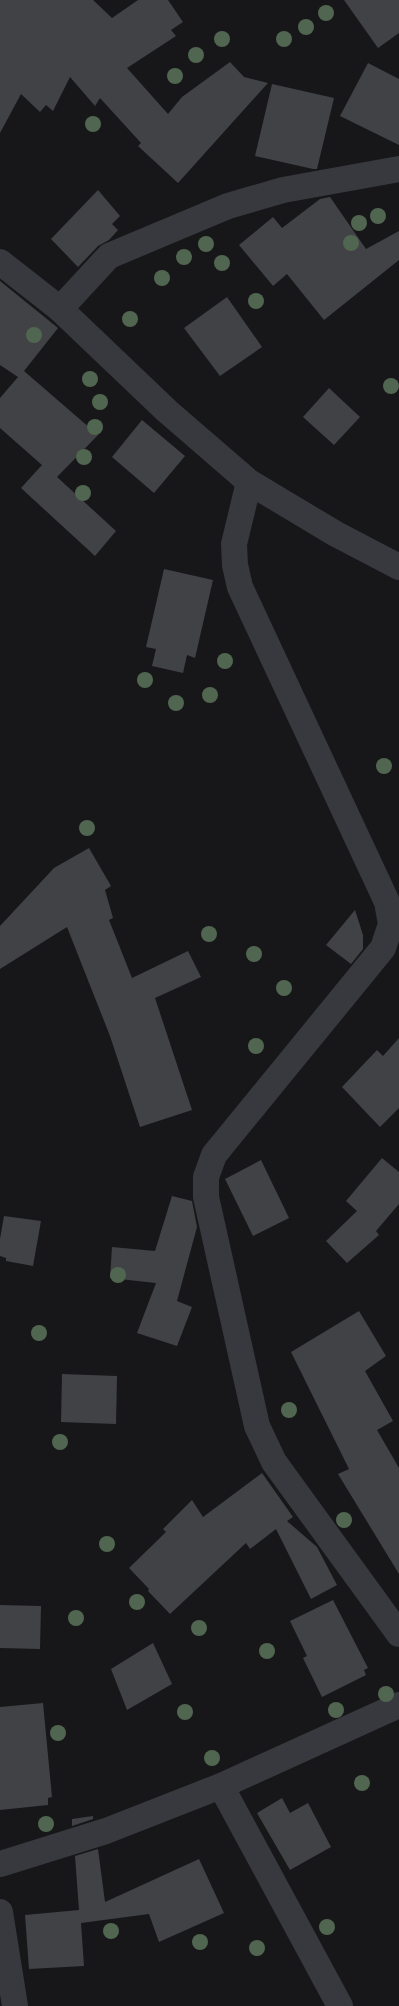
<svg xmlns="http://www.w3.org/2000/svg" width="399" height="2006" font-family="'Titillium Web',sans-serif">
  <rect width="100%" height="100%" fill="#171719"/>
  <g fill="#414246">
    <path d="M 0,0 L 93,0 L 112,18 L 138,0 L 168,0 L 183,22 L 171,30 L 176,36 L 127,68 L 168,114 L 182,97 L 230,62 L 244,77 L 268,83 L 178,183 L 138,146 L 141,143 L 100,98 L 95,106 L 70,77 L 53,111 L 46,105 L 40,112 L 21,94 L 0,133 Z"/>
    <path d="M 344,0 L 399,0 L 399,33 L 378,48 Z"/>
    <path d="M 368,63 L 399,79 L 399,145 L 340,116 Z"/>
    <path d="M 272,84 L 334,98 L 317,169 L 313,169 L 255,156 Z"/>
    <path d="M 98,190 L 120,216 L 112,224 L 118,230 L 109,240 L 98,246 L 78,267 L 51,239 Z"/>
    <path d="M 330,197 L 366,249 L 399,231 L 399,260 L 324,320 L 287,274 L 273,286 L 239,245 L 273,217 L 282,228 L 320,199 Z"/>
    <path d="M 0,281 L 58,328 L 24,371 L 98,435 L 57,477 L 116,531 L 95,556 L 21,488 L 42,465 L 0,428 L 0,398 L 18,377 L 0,365 Z"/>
    <path d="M 227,297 L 262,347 L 220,376 L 184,328 Z"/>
    <path d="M 329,388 L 360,417 L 334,445 L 303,417 Z"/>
    <path d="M 142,420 L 185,456 L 154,493 L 112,457 Z"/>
    <path d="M 164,569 L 213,580 L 195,658 L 187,655 L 183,673 L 152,666 L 156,649 L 146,647 Z"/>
    <path d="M 89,848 L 111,886 L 105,890 L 113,918 L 109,920 L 132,978 L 188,951 L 201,977 L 155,998 L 192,1110 L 140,1127 L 110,1036 L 67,927 L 0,969 L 0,926 L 54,868 Z"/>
    <path d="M 355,910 L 363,935 L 363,949 L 351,964 L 326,945 Z"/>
    <path d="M 399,1038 L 399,1108 L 380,1127 L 342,1087 L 377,1050 L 383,1056 Z"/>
    <path d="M 382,1158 L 399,1172 L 399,1204 L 376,1231 L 379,1235 L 347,1263 L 326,1241 L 357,1211 L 346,1201 Z"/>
    <path d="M 261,1160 L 289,1218 L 253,1236 L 225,1179 Z"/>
    <path d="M 172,1196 L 192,1201 L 197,1227 L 177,1301 L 192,1307 L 177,1346 L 137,1333 L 156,1283 L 110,1278 L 112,1247 L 155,1251 Z"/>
    <path d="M 4,1216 L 41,1221 L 33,1266 L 6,1261 L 6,1258 L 0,1256 L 0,1239 Z"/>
    <path d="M 359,1311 L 386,1356 L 365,1371 L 393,1421 L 377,1430 L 399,1468 L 399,1574 L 338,1474 L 349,1469 L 291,1352 Z"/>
    <path d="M 62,1374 L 117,1376 L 116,1424 L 61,1422 Z"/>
    <path d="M 262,1473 L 293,1517 L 287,1521 L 317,1547 L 337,1585 L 311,1599 L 276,1529 L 250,1549 L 246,1543 L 170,1614 L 148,1591 L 149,1589 L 129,1568 L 166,1532 L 163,1529 L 192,1500 L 203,1517 Z"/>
    <path d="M 333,1600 L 368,1668 L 364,1670 L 366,1675 L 322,1697 L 303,1658 L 307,1656 L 290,1621 Z"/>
    <path d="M 0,1605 L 41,1606 L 40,1649 L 0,1648 Z"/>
    <path d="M 153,1643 L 172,1684 L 127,1710 L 111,1669 Z"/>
    <path d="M 43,1703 L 52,1797 L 48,1798 L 48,1805 L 0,1810 L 0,1707 Z"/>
    <path d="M 282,1798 L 290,1813 L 308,1803 L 331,1847 L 290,1870 L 257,1813 Z"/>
    <path d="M 93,1816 L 93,1819 L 72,1826 L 72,1819 Z"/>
    <path d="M 98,1849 L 105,1902 L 199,1859 L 224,1913 L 159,1942 L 149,1914 L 81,1923 L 84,1966 L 29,1969 L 25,1915 L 79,1910 L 75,1856 Z"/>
  </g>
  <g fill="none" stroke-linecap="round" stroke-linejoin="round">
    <g stroke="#37393e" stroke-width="26">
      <path d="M 0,262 L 60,309 L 167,411 L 249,482 L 336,534 L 399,567"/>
      <path d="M 60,309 L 109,256 L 228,206 L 283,190 L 399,169"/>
      <path d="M 249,482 L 234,544 L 235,565 L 240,587 L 387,902 L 391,924 L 383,948 L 214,1155 L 206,1177 L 206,1197 L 257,1426 L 274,1462 L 399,1634"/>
      <path d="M 221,1786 L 340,2006"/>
      <path d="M 0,1864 L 106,1831 L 221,1786 L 399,1705"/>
      <path d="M 0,1912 L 15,2006"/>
    </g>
  </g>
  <g fill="#516651">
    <circle cx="326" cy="13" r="8"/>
    <circle cx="306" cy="27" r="8"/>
    <circle cx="222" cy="39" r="8"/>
    <circle cx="284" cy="39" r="8"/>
    <circle cx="196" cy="55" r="8"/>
    <circle cx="175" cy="76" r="8"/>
    <circle cx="93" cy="124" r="8"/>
    <circle cx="378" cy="216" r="8"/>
    <circle cx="359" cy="223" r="8"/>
    <circle cx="351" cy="243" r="8"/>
    <circle cx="206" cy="244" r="8"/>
    <circle cx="184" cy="257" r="8"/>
    <circle cx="222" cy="263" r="8"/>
    <circle cx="162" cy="278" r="8"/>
    <circle cx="256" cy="301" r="8"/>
    <circle cx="130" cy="319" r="8"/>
    <circle cx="34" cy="335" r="8"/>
    <circle cx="90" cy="379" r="8"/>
    <circle cx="391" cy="386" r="8"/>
    <circle cx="100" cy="402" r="8"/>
    <circle cx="95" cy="427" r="8"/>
    <circle cx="84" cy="457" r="8"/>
    <circle cx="83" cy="493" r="8"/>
    <circle cx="225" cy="661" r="8"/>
    <circle cx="145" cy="680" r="8"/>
    <circle cx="210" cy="695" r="8"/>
    <circle cx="176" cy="703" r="8"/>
    <circle cx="384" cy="766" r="8"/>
    <circle cx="87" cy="828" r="8"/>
    <circle cx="209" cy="934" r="8"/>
    <circle cx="254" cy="954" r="8"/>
    <circle cx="284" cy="988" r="8"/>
    <circle cx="256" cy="1046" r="8"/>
    <circle cx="118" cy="1275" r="8"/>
    <circle cx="39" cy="1333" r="8"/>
    <circle cx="289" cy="1410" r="8"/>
    <circle cx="60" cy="1442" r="8"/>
    <circle cx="344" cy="1520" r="8"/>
    <circle cx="107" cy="1544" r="8"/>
    <circle cx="137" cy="1602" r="8"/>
    <circle cx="76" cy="1618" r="8"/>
    <circle cx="199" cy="1628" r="8"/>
    <circle cx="267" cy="1651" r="8"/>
    <circle cx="386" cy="1694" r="8"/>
    <circle cx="336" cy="1710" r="8"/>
    <circle cx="185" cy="1712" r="8"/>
    <circle cx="58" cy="1733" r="8"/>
    <circle cx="212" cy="1758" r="8"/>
    <circle cx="362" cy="1783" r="8"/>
    <circle cx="46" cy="1824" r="8"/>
    <circle cx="327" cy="1927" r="8"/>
    <circle cx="111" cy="1931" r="8"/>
    <circle cx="200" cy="1942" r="8"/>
    <circle cx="257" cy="1948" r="8"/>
  </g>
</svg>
